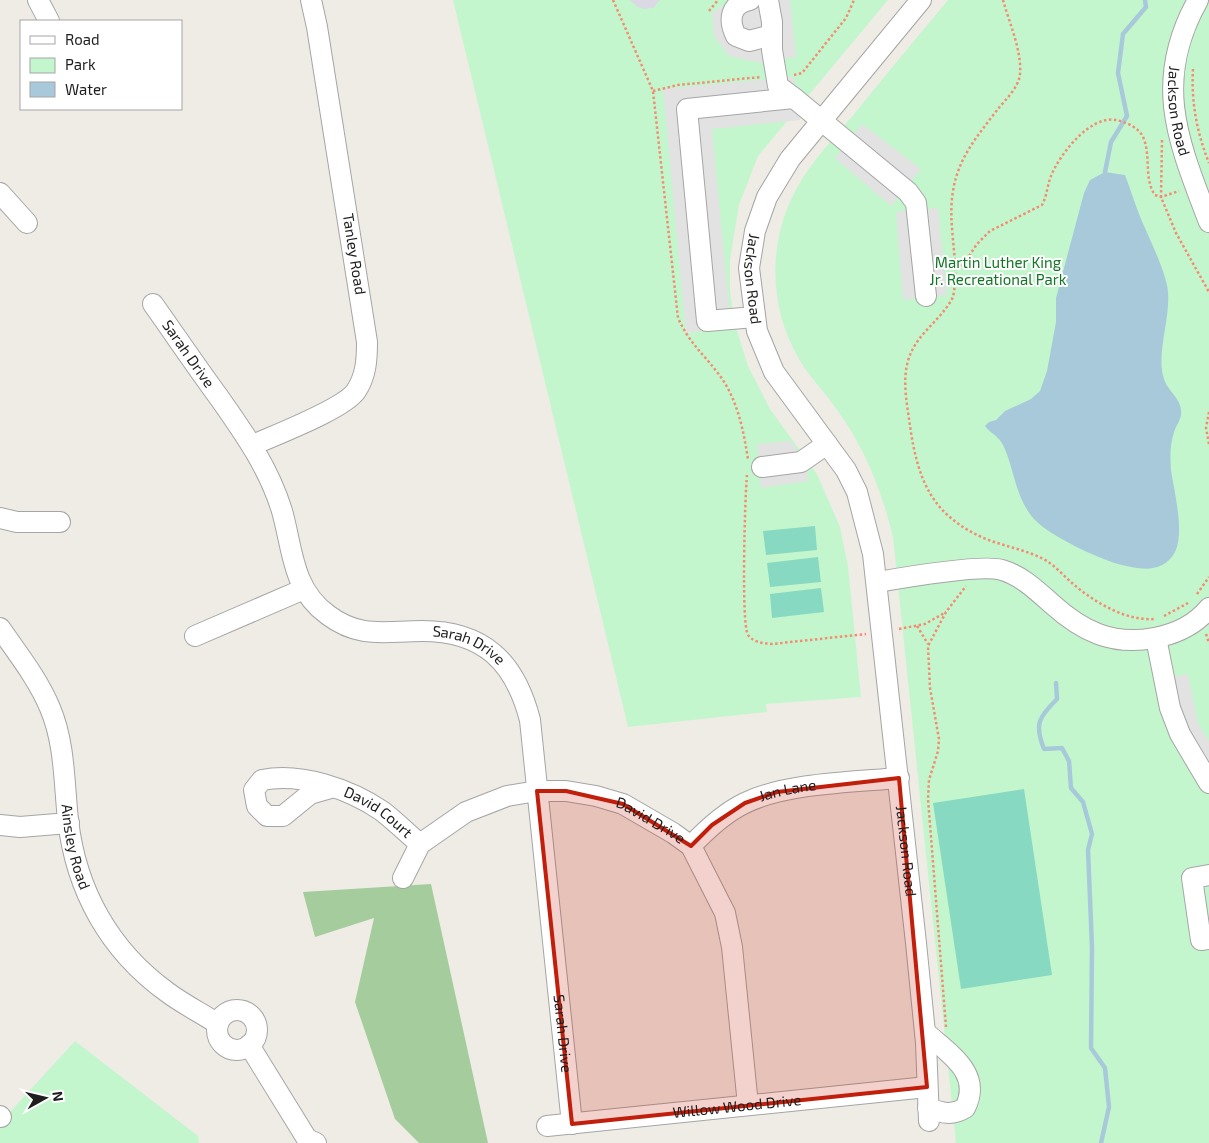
<svg xmlns="http://www.w3.org/2000/svg" width="1209" height="1143" font-family="'Exo 2',sans-serif">
  <rect width="100%" height="100%" fill="#efece5"/>
  <path fill="#a5cc9c" d="M 431,884 L 488,1143 L 419,1143 L 395,1119 L 355,1002 L 374,918 L 315,937 L 303,892 Z"/>
  <g fill="#c4f6cd">
    <path d="M 453,0 L 888,0 L 758,156 L 739,205 L 730,260 L 730,290 L 734,321 L 748,366 L 770,409 L 817,474 L 840,527 L 848,566 L 861,697 L 766,704 L 767,712 L 628,727 Z"/>
    <path d="M 948,0 L 1209,0 L 1209,1143 L 956,1143 L 893,537 C 882,492 865,448 837,410 C 825,392 809,377 799,359 C 766,303 768,233 802,179 C 818,154 840,131 859,108 C 888,72 918,36 948,0 Z"/>
    <path d="M 75,1041 L 198,1136 L 199,1143 L 0,1143 L 0,1123 Z"/>
  </g>
  <g fill="#87d9c2">
    <path d="M 815,526 L 817,550 L 766,555 L 763,531 Z"/>
    <path d="M 818,557 L 821,582 L 770,587 L 767,563 Z"/>
    <path d="M 821,588 L 824,612 L 772,618 L 770,594 Z"/>
    <path d="M 1024,789 L 1052,975 L 961,989 L 933,803 Z"/>
  </g>
  <g fill="#e2e2e2">
    <path d="M 731,0 L 790,0 L 796,57 L 761,63 L 729,56 L 714,36 L 712,13 Z"/>
    <path d="M 794,77 L 800,120 L 712,129 L 731,328 L 686,333 L 663,89 Z"/>
    <path d="M 862,124 L 921,169 L 891,206 L 835,158 Z"/>
    <path d="M 938,208 L 947,295 L 903,300 L 896,212 Z"/>
    <path d="M 791,441 L 807,467 L 808,481 L 761,488 L 757,444 Z"/>
    <path d="M 1188,674 L 1198,723 L 1209,742 L 1209,770 L 1182,713 L 1173,677 Z"/>
  </g>
  <path fill="#dad9e4" d="M 630,0 L 660,0 L 653,8 L 644,9 L 636,6 Z"/>
  <path fill="#a8c9da" d="M 1105,172 L 1125,175 C 1132,193 1137,211 1145,228 C 1153,247 1162,264 1167,285 C 1173,314 1155,353 1164,379 C 1168,392 1183,399 1181,415 C 1180,421 1176,426 1174,432 C 1170,444 1170,458 1171,470 C 1174,491 1185,532 1175,552 C 1162,575 1139,569 1118,564 C 1097,558 1050,536 1035,520 C 1015,499 1015,470 1003,445 C 998,435 991,434 985,426 L 989,422 L 996,420 L 1005,411 L 1031,399 L 1040,391 L 1047,371 L 1056,322 L 1056,298 L 1084,193 L 1090,180 Z"/>
  <g fill="none" stroke-linecap="round" stroke-linejoin="round">
    <g stroke="#a8c9da" stroke-width="4.5">
      <path d="M 1105,172 L 1111,142 L 1127,116 L 1118,73 L 1123,34 L 1146,7 L 1145,0"/>
      <path d="M 1056,683 L 1057,699 C 1039,717 1034,724 1044,749 L 1062,748 L 1069,761 L 1071,788 L 1083,802 L 1092,834 L 1088,850 L 1092,947 L 1091,1048 L 1105,1068 L 1109,1107 L 1101,1143"/>
    </g>
    <g stroke="#a5a5a5" stroke-width="22">
      <g id="minor">
        <path d="M 38,0 L 49,21"/>
        <path d="M 750,0 C 730,4 728,20 736,36 L 749,41 L 772,35"/>
        <path d="M 768,0 L 772,22 L 772,50 L 778,86 L 794,98"/>
        <path id="s1" d="M 921,0 L 790,159 L 767,197 L 755,231 L 749,268 L 757,331 L 774,372 L 846,470 L 857,492 L 873,554 L 916,943 L 926,1043 L 929,1121"/>
        <path id="s2" d="M 1198,0 C 1152,82 1178,141 1209,222"/>
        <path d="M 0,193 L 27,223"/>
        <path id="s3" d="M 153,304 C 175,335 196,366 218,396 C 244,433 269,468 282,511 C 293,550 292,589 328,615 C 360,639 385,631 422,631 C 484,631 515,662 530,720 L 572,1124"/>
        <path d="M 755,317 L 707,321 L 687,109 L 794,98 L 908,192 L 916,203 L 926,296"/>
        <path d="M 253,445 C 275,435 344,409 356,391 C 366,376 367,360 367,342 L 317,27 L 311,0"/>
        <path d="M 762,467 L 801,462 L 827,444"/>
        <path d="M 0,518 L 17,522 L 60,522"/>
        <path d="M 878,582 C 901,578 982,564 1002,570 C 1022,576 1036,590 1052,604 C 1082,631 1112,646 1154,638 C 1176,634 1195,625 1209,608"/>
        <path id="s4" d="M 0,628 C 18,654 38,679 50,708 C 65,743 64,783 68,820 C 76,890 109,950 167,992 C 183,1004 201,1013 218,1024"/>
        <path d="M 195,636 L 304,589"/>
        <path d="M 1156,638 L 1170,708 L 1180,734 L 1209,783"/>
        <path id="s5" d="M 331,788 L 310,794 L 283,816 L 267,816 L 257,806 L 254,790 L 262,780 C 300,772 350,789 382,811 C 395,821 407,833 420,844"/>
        <path d="M 0,825 L 20,827 L 69,823"/>
        <path id="s6" d="M 691,846 C 707,829 724,813 745,803 C 786,783 854,782 899,778"/>
        <path d="M 1209,875 L 1192,878 L 1201,940 L 1209,939"/>
        <path id="s7" d="M 403,878 L 420,844 L 466,812 L 507,796 L 537,791 L 566,791 L 596,796 L 623,804 L 673,833 L 691,846 L 725,913 L 732,947 L 748,1105"/>
        <circle cx="237" cy="1030" r="20"/>
        <path d="M 925,1032 C 948,1053 983,1073 965,1108 C 952,1116 942,1113 928,1108"/>
        <path d="M 249,1045 L 307,1139 L 316,1143"/>
        <path d="M 0,1116 L 1,1117"/>
        <path id="s8" d="M 547,1126 L 927,1087"/>
      </g>
    </g>
    <g stroke="#f28d73" stroke-width="2.5" stroke-dasharray="2.5 2.5" stroke-linecap="butt">
      <path d="M 613,0 L 653,91 L 678,318 C 690,344 701,351 717,372 C 737,397 743,428 748,459"/>
      <path d="M 1003,0 C 1009,22 1022,51 1020,74 C 1019,87 1006,99 998,109 C 978,135 958,158 953,191 C 947,226 960,262 953,297 C 942,319 919,332 910,355 C 901,377 907,403 910,426 C 918,481 932,516 986,539 C 1006,547 1028,550 1047,561 C 1056,567 1064,576 1072,583 C 1094,602 1125,621 1154,619"/>
      <path d="M 709,11 L 718,0"/>
      <path d="M 1193,69 C 1191,102 1197,133 1209,163"/>
      <path d="M 794,75 L 802,73 L 846,18 L 854,0"/>
      <path d="M 653,91 L 678,85 L 761,77"/>
      <path d="M 1162,140 L 1161,197 L 1176,233 L 1209,292"/>
      <path d="M 944,267 L 963,265 L 977,244 L 990,231 L 1042,205 C 1047,196 1047,186 1051,176 C 1060,154 1090,115 1116,120 C 1126,122 1137,127 1142,135 C 1152,153 1143,178 1155,195 L 1161,197 L 1179,191"/>
      <path d="M 1209,412 L 1206,428 L 1209,444"/>
      <path d="M 747,475 C 745,494 741,625 748,635 C 754,643 763,643 772,644 L 866,634"/>
      <path d="M 1197,594 L 1209,577"/>
      <path d="M 1164,616 L 1188,603"/>
      <path d="M 917,626 L 928,644"/>
      <path d="M 899,629 L 925,624 L 946,612"/>
      <path d="M 1206,634 L 1209,643"/>
      <path d="M 946,1027 L 928,799 L 929,780 L 938,751 L 939,739 L 930,688 L 928,646 L 946,612 L 966,586"/>
    </g>
    <use href="#minor" stroke="#fff" stroke-width="20"/>
  </g>
  <path fill="#c11e0b" fill-opacity="0.2" stroke="#c11e0b" stroke-width="4" stroke-linejoin="round" d="M 899,778 L 927,1087 L 572,1124 L 537,791 L 566,791 L 623,804 L 691,846 L 712,825 L 745,803 L 777,792 Z"/>
  <g text-anchor="middle" stroke-width="4" stroke-linejoin="round" paint-order="stroke">
    <g font-size="15" fill="#1e1e1e" stroke="#fff">
      <text dy="5" stroke="none"><textPath href="#s2" startOffset="116">Jackson Road</textPath></text>
      <text transform="translate(354 254) rotate(81)" y="5">Tanley Road</text>
      <text dy="5" stroke="none"><textPath href="#s1" startOffset="335">Jackson Road</textPath></text>
      <text dy="5" stroke="none"><textPath href="#s3" startOffset="61">Sarah Drive</textPath></text>
      <text dy="5" stroke="none"><textPath href="#s3" startOffset="509">Sarah Drive</textPath></text>
      <text dy="5" stroke="none"><textPath href="#s6" startOffset="114">Jan Lane</textPath></text>
      <text dy="5" stroke="none"><textPath href="#s5" startOffset="240">David Court</textPath></text>
      <text dy="5" stroke="none"><textPath href="#s7" startOffset="288">David Drive</textPath></text>
      <text dy="5" stroke="none"><textPath href="#s4" startOffset="236">Ainsley Road</textPath></text>
      <text dy="5" stroke="none"><textPath href="#s1" startOffset="941">Jackson Road</textPath></text>
      <text dy="5" stroke="none"><textPath href="#s3" startOffset="928">Sarah Drive</textPath></text>
      <text dy="5" stroke="none"><textPath href="#s8" startOffset="191">Willow Wood Drive</textPath></text>
    </g>
    <g font-size="15" fill="#127725" stroke="#fff">
      <text x="998" y="268">Martin Luther King<tspan x="998" dy="17">Jr. Recreational Park</tspan></text>
    </g>
  </g>
  <rect x="20" y="20" width="162" height="90" fill="#ffffff" stroke="#a5a5a5"/>
  <rect x="30" y="36" width="25" height="8" fill="#ffffff" stroke="#a5a5a5"/>
  <text x="65" y="45" font-size="15" fill="#1e1e1e">Road</text>
  <rect x="30" y="58" width="25" height="15" fill="#c4f6cd" stroke="#a5a5a5"/>
  <text x="65" y="70" font-size="15" fill="#1e1e1e">Park</text>
  <rect x="30" y="82" width="25" height="15" fill="#a8c9da" stroke="#a5a5a5"/>
  <text x="65" y="95" font-size="15" fill="#1e1e1e">Water</text>
  <g transform="translate(45 1098) rotate(82)" stroke="#ffffff" stroke-width="4" paint-order="stroke">
  <path d="M0-4L9 19L0 12L-9 19Z" fill="#1e1e1e"/>
  <text y="-8" font-size="14" font-weight="bold" text-anchor="middle" fill="#1e1e1e">N</text>
  </g>
</svg>
